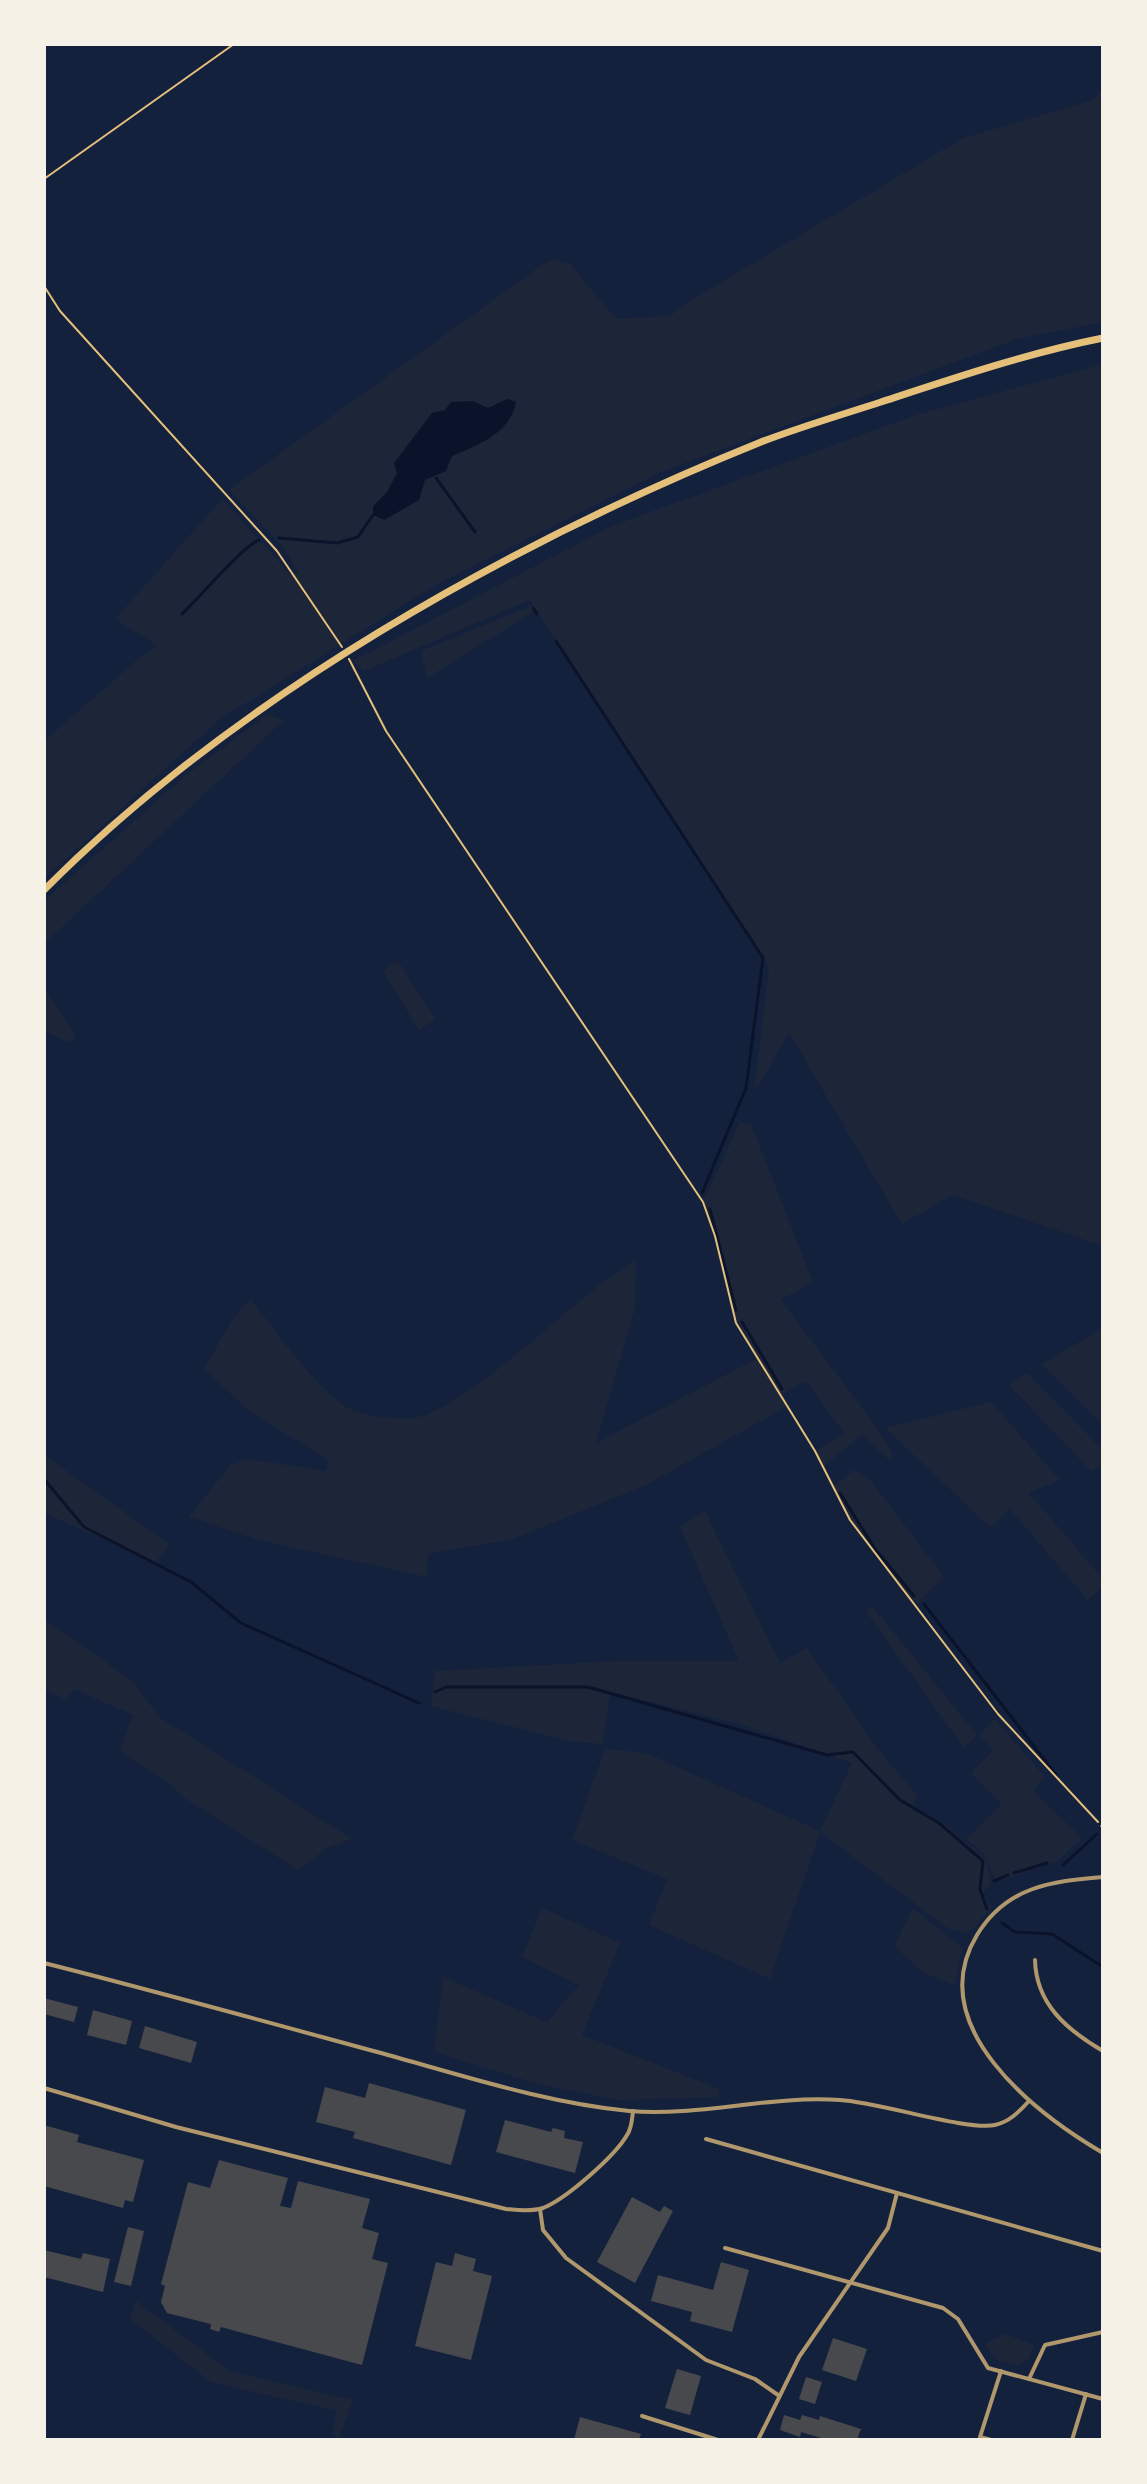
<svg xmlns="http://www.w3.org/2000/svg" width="1147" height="2484" font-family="Arial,sans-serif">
  <rect width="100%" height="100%" fill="#14213d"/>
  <g fill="#1d2539">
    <path d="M 1103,87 L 1103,322 L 1017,339 L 661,472 L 439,583 L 220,719 L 44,879 L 44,741 L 138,659 L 158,646 L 115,619 L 222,499 L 290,574 L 299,573 L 282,546 L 229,490 L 542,265 L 554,259 L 570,264 L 616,319 L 670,316 L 690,301 L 963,138 L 1094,100 Z"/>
    <path d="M 1103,364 L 1103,1246 L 953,1195 L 902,1224 L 789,1033 L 754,1093 L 769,967 L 536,610 L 427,678 L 421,651 L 533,605 L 530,600 L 364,671 L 353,661 L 612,526 L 916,415 Z"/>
    <path d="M 268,714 L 284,720 L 44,944 L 45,900 L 186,775 Z"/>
    <path d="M 398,961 L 436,1019 L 419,1030 L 383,971 Z"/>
    <path d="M 44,987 L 76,1036 L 70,1043 L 44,1031 Z"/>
    <path d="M 740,1122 L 751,1124 L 813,1282 L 781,1300 L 878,1429 L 894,1457 L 890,1461 L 862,1435 L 824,1466 L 815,1451 L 844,1433 L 806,1381 L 781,1395 L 788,1406 L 646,1485 L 513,1539 L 428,1554 L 427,1577 L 258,1540 L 189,1517 L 230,1465 L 249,1459 L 326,1471 L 328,1460 L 248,1410 L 204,1369 L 233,1318 L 251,1299 C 279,1335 307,1377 343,1405 C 359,1416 395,1420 414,1418 C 455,1412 552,1324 587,1295 C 603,1282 620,1271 636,1260 L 635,1308 L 596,1443 L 756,1359 L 731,1307 L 715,1236 L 703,1202 Z"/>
    <path d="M 1103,1328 L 1103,1424 L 1042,1364 Z"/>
    <path d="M 1027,1373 L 1103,1450 L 1103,1465 L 1091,1471 L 1009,1385 Z"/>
    <path d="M 991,1402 L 1060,1480 L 1029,1493 L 1103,1579 L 1103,1586 L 1088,1600 L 1010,1509 L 991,1528 L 885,1428 Z"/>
    <path d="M 44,1455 L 169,1544 L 156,1562 L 44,1513 Z"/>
    <path d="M 854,1470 L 871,1481 L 944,1577 L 917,1604 C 882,1569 854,1531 834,1486 Z"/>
    <path d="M 705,1511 L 780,1663 L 807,1648 L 880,1752 L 917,1795 L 913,1805 L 948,1827 L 986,1859 L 991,1883 L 983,1893 L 991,1907 L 975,1928 L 964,1933 L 946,1927 L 820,1832 L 770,1979 L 649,1925 L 667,1879 L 572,1840 L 605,1749 L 646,1753 L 820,1831 L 852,1763 L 739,1724 L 610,1692 L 603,1744 L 569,1741 L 431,1706 L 435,1671 L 613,1661 L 739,1661 L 680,1527 Z"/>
    <path d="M 872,1606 L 977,1735 L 964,1748 L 865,1610 Z"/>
    <path d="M 44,1619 L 134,1682 L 159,1717 L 352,1839 L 327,1848 L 298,1870 L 186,1799 L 162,1778 L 120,1751 L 133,1715 L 74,1689 L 66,1701 L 44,1689 Z"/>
    <path d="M 995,1719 L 1045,1777 L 1033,1791 L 1082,1838 L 1058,1861 L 996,1882 L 985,1855 L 966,1839 L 1002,1804 L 971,1773 L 993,1750 L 979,1735 Z"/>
    <path d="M 542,1908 L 620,1943 L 582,2035 L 719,2089 L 718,2097 L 618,2100 L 538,2084 L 434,2052 L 443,1977 L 547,2022 L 579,1985 L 522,1957 Z"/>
    <path d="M 913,1908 L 962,1948 L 955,1985 L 924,1973 L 894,1946 Z"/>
    <path d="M 136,2301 L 230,2371 L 353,2400 L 339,2439 L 332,2435 L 337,2411 L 211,2382 L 130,2319 Z"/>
    <path d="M 1005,2334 L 1034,2345 L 1029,2359 L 1019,2366 L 997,2360 L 984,2344 Z"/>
  </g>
  <path fill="#0b132b" d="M 507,399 L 516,402 C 510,433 480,444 452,456 L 446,471 L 425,480 L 419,500 L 384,520 L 373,515 L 373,506 L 387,492 L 397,473 L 394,463 L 432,413 L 445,410 L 451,402 L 473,401 L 488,408 Z"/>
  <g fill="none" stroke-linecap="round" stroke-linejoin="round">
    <g stroke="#0b132b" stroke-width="3">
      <path d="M 436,478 L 475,532"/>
      <path d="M 279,538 L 337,543 L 358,537 L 373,515"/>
      <path d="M 533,608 L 537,614"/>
      <path d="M 182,614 C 198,599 244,545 259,540"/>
      <path d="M 556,641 L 763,958 L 746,1088 L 702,1193"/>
      <path d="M 710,1209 L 736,1310"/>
      <path d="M 742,1322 L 782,1389"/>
      <path d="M 44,1479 L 84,1527 L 191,1582 L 241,1623 L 419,1703"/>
      <path d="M 840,1493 L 875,1549 L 914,1596"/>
      <path d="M 924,1604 L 1057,1776"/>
      <path d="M 435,1692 L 446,1687 L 588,1687 L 827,1755 L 853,1752 L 900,1800 L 939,1823 L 983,1861 L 980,1889 L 987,1909"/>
      <path d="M 1063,1865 L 1097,1834"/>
      <path d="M 1014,1873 L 1047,1863"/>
      <path d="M 994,1881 L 1008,1875"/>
      <path d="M 1002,1923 L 1015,1932 L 1052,1934 L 1103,1967"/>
    </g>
  </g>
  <g fill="#48494c">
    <path d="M 44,1998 L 78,2007 L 74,2022 L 44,2014 Z"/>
    <path d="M 93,2010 L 132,2021 L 126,2045 L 87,2035 Z"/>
    <path d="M 145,2026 L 197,2042 L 191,2063 L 139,2048 Z"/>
    <path d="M 369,2083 L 466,2110 L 451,2165 L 353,2138 L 355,2132 L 316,2122 L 325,2087 L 365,2098 Z"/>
    <path d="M 505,2120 L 551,2132 L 553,2128 L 565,2131 L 564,2138 L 583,2142 L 575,2173 L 496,2152 Z"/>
    <path d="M 44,2125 L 79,2135 L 77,2142 L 144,2160 L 133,2202 L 125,2200 L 123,2208 L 44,2186 Z"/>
    <path d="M 219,2160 L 288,2178 L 280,2206 L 291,2208 L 298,2181 L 370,2199 L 362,2228 L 379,2233 L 372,2259 L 388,2263 L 362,2365 L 221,2327 L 219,2332 L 210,2329 L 211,2324 L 167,2313 L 161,2302 L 165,2286 L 161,2284 L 188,2182 L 210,2188 Z"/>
    <path d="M 632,2197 L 660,2212 L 664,2206 L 673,2211 L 635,2283 L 597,2262 Z"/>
    <path d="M 128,2227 L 144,2231 L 131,2286 L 114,2282 Z"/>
    <path d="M 44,2250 L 81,2259 L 83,2253 L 110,2259 L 103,2292 L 44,2277 Z"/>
    <path d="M 455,2253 L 476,2259 L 473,2271 L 492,2276 L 471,2360 L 415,2346 L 436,2262 L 452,2266 Z"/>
    <path d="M 721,2262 L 749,2270 L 732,2332 L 690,2321 L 692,2312 L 651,2301 L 658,2275 L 713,2290 Z"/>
    <path d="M 833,2338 L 867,2349 L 856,2381 L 822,2370 Z"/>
    <path d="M 677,2369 L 701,2376 L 690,2415 L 665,2408 Z"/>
    <path d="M 806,2377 L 822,2382 L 815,2404 L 799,2399 Z"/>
    <path d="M 784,2415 L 800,2420 L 802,2415 L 819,2420 L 820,2416 L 861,2429 L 857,2440 L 828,2440 L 801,2432 L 800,2437 L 780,2430 Z"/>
    <path d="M 580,2417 L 641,2434 L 639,2440 L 574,2440 Z"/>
  </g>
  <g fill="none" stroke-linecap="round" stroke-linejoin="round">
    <g stroke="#e5c07b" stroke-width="2">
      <path d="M 44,179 L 234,44"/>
      <path d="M 44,286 L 60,311 L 277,551 L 342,647"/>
      <path d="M 349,659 L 386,731 L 703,1202 L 715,1236 L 736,1323 L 815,1451 L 850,1520 L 998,1714 L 1098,1822"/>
    </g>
    <path stroke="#b1986c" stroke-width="2" d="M 1101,1826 L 1103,1827"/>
    <g stroke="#b1986c" stroke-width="4">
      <path d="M 1103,1877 C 1051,1881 1006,1887 977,1935 C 922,2026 1035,2113 1103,2153"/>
      <path d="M 1035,1960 C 1036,2004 1067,2030 1103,2051"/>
      <path d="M 44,1963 C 159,1992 274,2024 388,2055 C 468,2077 547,2103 629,2111 C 699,2117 770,2095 840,2100 C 879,2102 966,2131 995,2125 C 1009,2122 1019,2112 1029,2101"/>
      <path d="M 44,2088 L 176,2127 L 506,2209 C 517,2210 531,2212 543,2208 C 566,2199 615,2156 627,2135 C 632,2128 632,2119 633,2111"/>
      <path d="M 706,2139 L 1103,2251"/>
      <path d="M 540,2209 L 543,2230 L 566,2258 L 706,2360 L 755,2379 L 778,2395"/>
      <path d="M 725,2248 L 943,2308 L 958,2319 L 988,2368 L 1103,2399"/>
      <path d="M 1029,2379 L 1045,2345 L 1103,2332"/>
      <path d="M 642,2416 L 718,2440"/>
      <path d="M 758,2440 L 799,2357 L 888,2228 L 897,2193"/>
      <path d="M 991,2440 L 980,2437 L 1001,2371"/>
      <path d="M 1072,2440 L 1086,2394"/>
    </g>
    <path stroke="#e5c07b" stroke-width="7" d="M 44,890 C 237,696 508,544 761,442 C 800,427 841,415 881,402 C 954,378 1028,353 1103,338"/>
  </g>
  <rect width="1147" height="2484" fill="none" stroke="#f6f1e7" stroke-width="92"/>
</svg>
